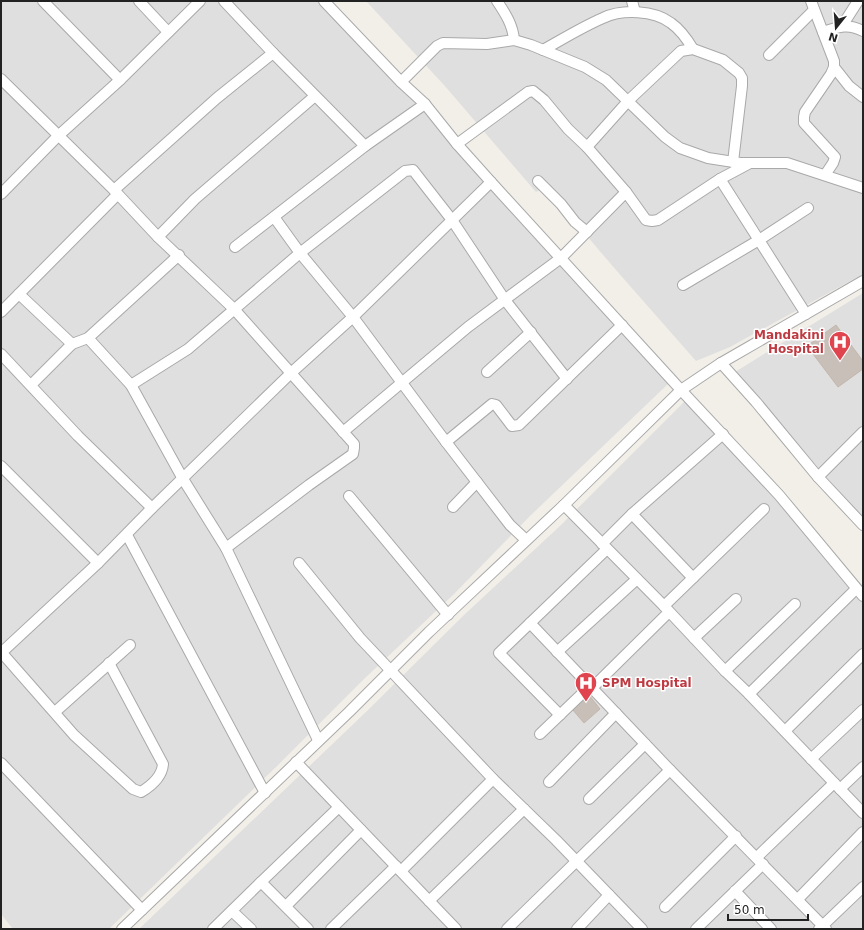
<svg xmlns="http://www.w3.org/2000/svg" width="864" height="930" font-family="'DejaVu Sans',sans-serif">
  <rect width="100%" height="100%" fill="#f2efe9"/>
  <g fill="#e0dfdf">
    <path d="M 1,1 L 320,1 L 404,90 L 515,212 L 595,304 L 669,383 L 530,516 L 454,594 L 363,680 L 276,767 L 109,929 L 13,929 L 1,914 Z"/>
    <path d="M 366,1 L 863,1 L 863,274 L 730,347 L 696,361 L 616,270 L 545,187 L 536,192 L 444,85 Z"/>
    <path d="M 863,293 L 863,519 L 735,372 Z"/>
    <path d="M 686,400 L 778,500 L 863,598 L 863,929 L 139,929 L 368,710 L 464,615 L 561,525 Z"/>
  </g>
  <g fill="#c7bfb8" stroke="#c4b6ab">
    <path d="M 836,325 L 863,361 L 863,369 L 838,387 L 807,346 Z"/>
    <path d="M 589,695 L 600,709 L 584,723 L 572,709 Z"/>
  </g>
  <g fill="none" stroke-linecap="round" stroke-linejoin="round">
    <g stroke="#a9a9a9" stroke-width="12">
      <g id="minor">
        <path d="M 43,1 L 120,80"/>
        <path d="M 139,1 L 168,32"/>
        <path d="M 224,1 L 273,53 L 365,146"/>
        <path d="M 324,1 L 401,82 L 425,104 L 457,144 L 491,182 L 681,390 L 779,495 L 863,596"/>
        <path d="M 497,1 C 505,13 513,25 514,40"/>
        <path d="M 632,1 L 635,12"/>
        <path d="M 811,1 L 834,61 L 834,67 L 831,74 L 805,112 L 804,117 L 804,123 L 835,157 L 833,163 L 825,175"/>
        <path d="M 842,26 L 858,1"/>
        <path d="M 823,32 C 839,27 847,23 863,31"/>
        <path d="M 543,50 C 563,39 582,27 603,18 C 622,9 654,10 671,23 C 681,30 687,39 693,49"/>
        <path d="M 769,55 L 814,10"/>
        <path d="M 834,67 L 849,86 L 863,97"/>
        <path d="M 1,79 L 114,190 L 158,237 L 234,309 L 354,444 L 354,448 L 353,454 L 309,485 L 226,548"/>
        <path d="M 401,82 L 437,46 L 443,43 L 487,44 L 514,40 L 531,45 L 585,67 L 606,80 L 665,137 L 680,148 L 708,158 L 740,163 L 787,163 L 863,188"/>
        <path d="M 457,144 L 528,92 L 533,91 L 544,100 L 568,129 L 587,147 L 626,192"/>
        <path d="M 587,147 L 629,100 L 681,51 L 693,49 L 723,60 L 739,73 L 742,78 L 742,86 L 733,162"/>
        <path d="M 720,179 L 806,314"/>
        <path d="M 538,181 L 561,204 L 575,222 L 587,232"/>
        <path d="M 114,190 L 217,98 L 273,53"/>
        <path d="M 1,194 L 58,136 L 120,80 L 200,1"/>
        <path d="M 274,217 L 300,253 L 353,317 L 446,442 L 510,525 L 526,540"/>
        <path d="M 158,237 L 195,199 L 315,96"/>
        <path d="M 235,247 L 365,146 L 425,104"/>
        <path d="M 683,285 L 759,240 L 808,208"/>
        <path d="M 19,294 L 72,344"/>
        <path d="M 1,312 L 117,195"/>
        <path d="M 88,338 L 131,385 L 183,479 L 226,548 L 318,740"/>
        <path d="M 1,354 L 78,436 L 152,508"/>
        <path d="M 721,363 L 756,402 L 818,477 L 863,525"/>
        <path d="M 487,372 L 531,332"/>
        <path d="M 31,385 L 72,344 L 88,338 L 179,255"/>
        <path d="M 131,385 L 188,349 L 300,253 L 405,171 L 413,170 L 452,220 L 505,300 L 567,379"/>
        <path d="M 343,432 L 468,327 L 561,258 L 626,192 L 646,220 L 652,221 L 658,220 L 720,179 L 750,163"/>
        <path d="M 446,442 L 492,404 L 496,405 L 512,426 L 519,425 L 622,325"/>
        <path d="M 1,466 L 98,563"/>
        <path d="M 818,477 L 863,432"/>
        <path d="M 349,496 L 448,615"/>
        <path d="M 564,505 L 664,606 L 725,671 L 749,694 L 863,813"/>
        <path d="M 453,507 L 477,482"/>
        <path d="M 632,514 L 723,434"/>
        <path d="M 127,535 L 265,793"/>
        <path d="M 602,544 L 632,514 L 693,578"/>
        <path d="M 299,563 L 360,638 L 493,779 L 556,840 L 642,929"/>
        <path d="M 664,606 L 764,509"/>
        <path d="M 530,623 L 670,770 L 826,929"/>
        <path d="M 694,638 L 736,599"/>
        <path d="M 557,652 L 637,579"/>
        <path d="M 1,653 L 98,563 L 152,508 L 291,373 L 353,317 L 491,182"/>
        <path d="M 2,653 L 74,735 L 133,789 L 141,792 C 151,786 162,777 163,764 L 109,663"/>
        <path d="M 725,671 L 795,604"/>
        <path d="M 592,688 L 669,612"/>
        <path d="M 749,694 L 856,589"/>
        <path d="M 55,712 L 130,645"/>
        <path d="M 560,715 L 499,653 L 607,549"/>
        <path d="M 785,731 L 863,654"/>
        <path d="M 540,734 L 590,686"/>
        <path d="M 811,759 L 863,710"/>
        <path d="M 296,762 L 456,929"/>
        <path d="M 1,763 L 142,910"/>
        <path d="M 549,782 L 616,713"/>
        <path d="M 840,789 L 863,767"/>
        <path d="M 589,799 L 645,744"/>
        <path d="M 757,857 L 834,783"/>
        <path d="M 401,871 L 493,779"/>
        <path d="M 261,882 L 339,807"/>
        <path d="M 735,891 L 771,929"/>
        <path d="M 798,899 L 863,832"/>
        <path d="M 429,901 L 524,809"/>
        <path d="M 286,906 L 361,830"/>
        <path d="M 665,907 L 736,836"/>
        <path d="M 232,911 L 251,929"/>
        <path d="M 122,929 L 349,712 L 429,632 L 564,505 L 681,390 L 721,363 L 863,281"/>
        <path d="M 213,929 L 261,882 L 308,929"/>
        <path d="M 331,929 L 396,866"/>
        <path d="M 507,929 L 670,770"/>
        <path d="M 577,929 L 609,895"/>
        <path d="M 696,929 L 763,864"/>
        <path d="M 819,929 L 863,887"/>
      </g>
    </g>
    <use href="#minor" stroke="#fff" stroke-width="10"/>
  </g>
  <defs>
    <g id="hospital-pin" transform="scale(1.15)"><path d="M0 17L-7.5 6A9.5 9.5 0 1 1 7.5 6Z" fill="#e0444e" stroke="#fff"/><path d="M-5-5h3v3.5h4V-5h3V5h-3V1.5h-4V5h-3Z" fill="#fff"/></g>
  </defs>
  <g fill-rule="evenodd">
    <use href="#hospital-pin" x="840" y="342"/>
    <use href="#hospital-pin" x="586" y="683"/>
  </g>
  <g text-anchor="middle" stroke-width="3" stroke-linejoin="round" paint-order="stroke">
    <g font-size="12" font-weight="bold" fill="#be3a42" stroke="#fff" text-anchor="end">
      <text x="824" y="339">Mandakini<tspan x="824" dy="14">Hospital</tspan></text>
      <text x="602" y="687" text-anchor="start">SPM Hospital</text>
    </g>
  </g>
  <rect width="864" height="930" fill="none" stroke="#222222" stroke-width="4"/>
  <g transform="translate(836 28) rotate(197)" stroke="#ffffff" stroke-width="3" paint-order="stroke">
  <path d="M0-3L7 15L0 10L-7 15Z" fill="#222222"/>
  <text y="-6" font-size="11" font-weight="bold" text-anchor="middle" fill="#222222">N</text>
  </g>
  <path d="M728 914v6h80v-6" fill="none" stroke="#222222" stroke-width="2"/>
  <text x="734" y="914" font-size="12" fill="#222222" stroke="#ffffff" stroke-width="3" paint-order="stroke">50 m</text>
</svg>
